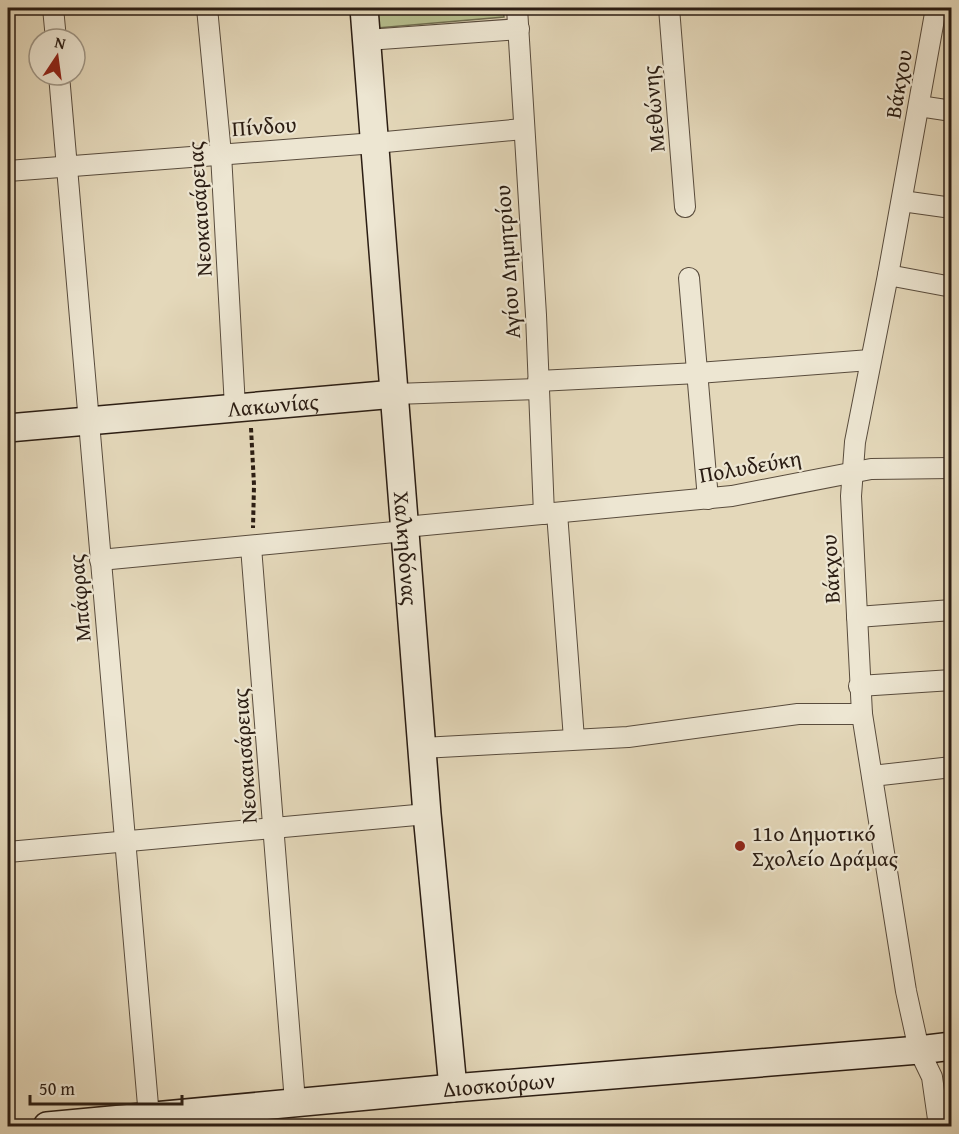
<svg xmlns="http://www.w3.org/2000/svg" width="959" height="1134" font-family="'Gentium Book Plus',serif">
  <rect width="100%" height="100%" fill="#e4d8ba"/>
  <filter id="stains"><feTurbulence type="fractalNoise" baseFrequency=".00333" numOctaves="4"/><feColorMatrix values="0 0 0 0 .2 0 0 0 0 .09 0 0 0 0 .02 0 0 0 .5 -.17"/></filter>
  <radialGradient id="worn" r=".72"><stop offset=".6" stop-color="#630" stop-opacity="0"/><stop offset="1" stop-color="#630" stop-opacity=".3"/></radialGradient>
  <path fill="#b6be8e" stroke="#706e50" stroke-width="1.5" d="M 376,8 L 503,8 L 504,17 L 377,28 Z"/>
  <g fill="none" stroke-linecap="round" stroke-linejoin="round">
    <g stroke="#594c3d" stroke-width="22">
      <g id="street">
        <path d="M 53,8 L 56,39"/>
        <path d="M 207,8 L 221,154 L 235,407"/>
        <path d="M 517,8 L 536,315 L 544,514"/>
        <path d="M 669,8 L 685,207"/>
        <path d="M 936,8 L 888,275 L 855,442 L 851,496 L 862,714 L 906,991 L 919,1050 L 932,1077 L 939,1126"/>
        <path d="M 367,40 L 519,29"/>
        <path d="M 59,75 L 149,1117"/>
        <path d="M 919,106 L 952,111"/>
        <path d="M 8,171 L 375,143 L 523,129"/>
        <path d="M 902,201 L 952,208"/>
        <path d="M 888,275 L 952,287"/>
        <path d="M 689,278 L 708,499"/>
        <path d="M 538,381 L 698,373 L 870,360"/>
        <path d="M 395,394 L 538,389"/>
        <path d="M 557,513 L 574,739"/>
        <path d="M 405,527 L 732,496 L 871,469 L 952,468"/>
        <path d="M 251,547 L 295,1102"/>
        <path d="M 100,560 L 405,531"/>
        <path d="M 857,617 L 952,610"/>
        <path d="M 859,686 L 952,680"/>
        <path d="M 422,748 L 628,737 L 798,714 L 862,714"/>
        <path d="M 872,776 L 952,767"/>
        <path d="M 8,852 L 427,814"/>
      </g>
    </g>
    <g stroke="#2b1d13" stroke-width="30">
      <g id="secondary">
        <path id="s1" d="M 364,8 L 427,814 L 453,1088"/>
        <path id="s2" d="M 8,428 L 395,394"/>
        <path id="s3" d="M 47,1126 L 453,1088 L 919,1050 L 952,1046"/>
      </g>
    </g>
    <path stroke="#2b1d13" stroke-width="4" stroke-dasharray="4.5 3" stroke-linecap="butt" d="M 251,428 L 254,485 L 253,528"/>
    <use href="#street" stroke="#ede6d2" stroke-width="20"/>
    <use href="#secondary" stroke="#ede6d2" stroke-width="27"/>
  </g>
  <circle fill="#8f2418" stroke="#ede6d2" stroke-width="2" cx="740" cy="846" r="6"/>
  <g text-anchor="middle" stroke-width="4.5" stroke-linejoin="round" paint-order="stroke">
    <g font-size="22" fill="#2b1d13" stroke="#ede6d2">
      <text transform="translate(898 84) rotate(-80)" y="8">Βάκχου</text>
      <text transform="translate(653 109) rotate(-95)" y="8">Μεθώνης</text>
      <text transform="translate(264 126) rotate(-4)" y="8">Πίνδου</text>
      <text transform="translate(199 209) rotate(-94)" y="8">Νεοκαισάρειας</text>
      <text transform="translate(507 262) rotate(-94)" y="8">Αγίου Δημητρίου</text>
      <text dy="8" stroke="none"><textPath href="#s2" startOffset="266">Λακωνίας</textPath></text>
      <text transform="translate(750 466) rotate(-10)" y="8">Πολυδεύκη</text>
      <text dy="8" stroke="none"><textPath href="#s1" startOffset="542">Χαλκηδόνας</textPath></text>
      <text transform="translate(830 569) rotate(-93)" y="8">Βάκχου</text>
      <text transform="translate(79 598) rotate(-95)" y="8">Μπάφρας</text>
      <text transform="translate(244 756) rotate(-94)" y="8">Νεοκαισάρειας</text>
      <text dy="8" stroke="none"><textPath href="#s3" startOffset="454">Διοσκούρων</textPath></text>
    </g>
    <g font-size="22" fill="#2b1d13" stroke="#ede6d2" text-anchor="start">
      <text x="752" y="841">11ο Δημοτικό<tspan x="752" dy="25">Σχολείο Δράμας</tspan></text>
    </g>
  </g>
  <rect width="959" height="1134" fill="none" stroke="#e4d8ba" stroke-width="30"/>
  <rect x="9" y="9" width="941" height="1116" fill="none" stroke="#2b1d13" stroke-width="3"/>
  <rect x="15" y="15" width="929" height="1104" fill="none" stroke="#2b1d13" stroke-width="1.5"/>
  <g transform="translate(57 57) rotate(13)"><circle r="28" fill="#ede6d2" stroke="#9f9686" stroke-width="1.5"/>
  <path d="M0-4.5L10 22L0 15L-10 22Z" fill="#8f2418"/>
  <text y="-9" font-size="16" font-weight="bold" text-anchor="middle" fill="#2b1d13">N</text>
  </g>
  <path d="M30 1095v9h152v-9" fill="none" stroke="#2b1d13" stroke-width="3"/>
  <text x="39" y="1095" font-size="18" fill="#2b1d13" stroke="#ede6d2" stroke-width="4.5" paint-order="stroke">50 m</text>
  <rect width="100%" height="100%" filter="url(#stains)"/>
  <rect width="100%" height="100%" fill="url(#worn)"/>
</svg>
